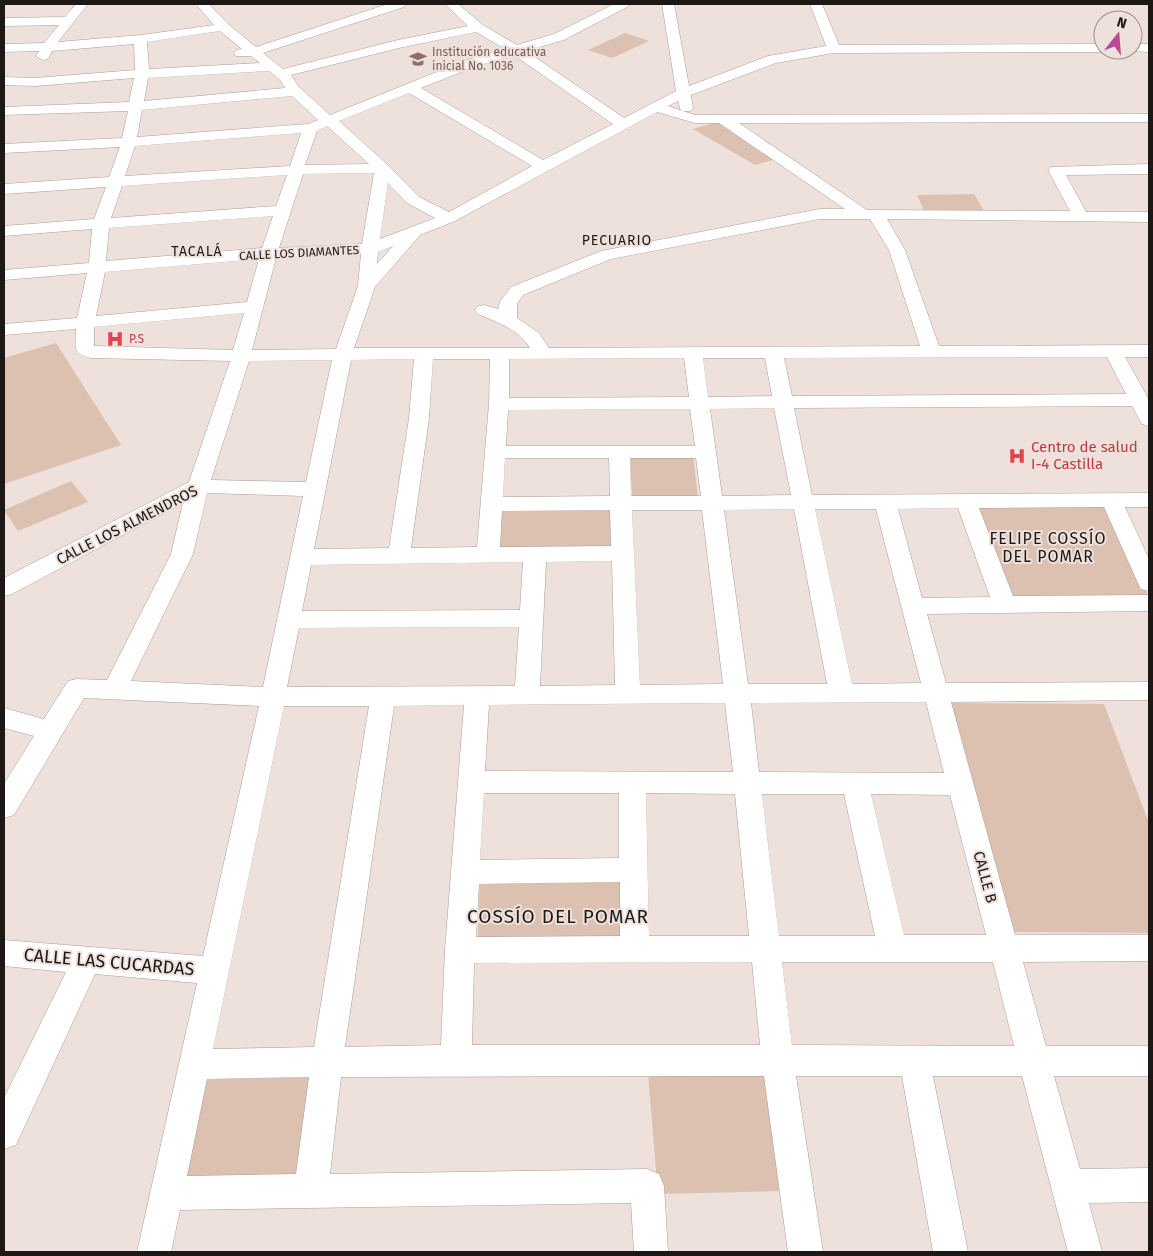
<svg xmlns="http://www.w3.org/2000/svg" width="1153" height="1256" font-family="'Fira Sans',sans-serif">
  <rect width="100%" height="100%" fill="#eee1db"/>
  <g fill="#dcc0b0">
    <path d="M 625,33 L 649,41 L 612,58 L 588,50 Z"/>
    <path d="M 718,122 L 777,159 L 755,165 L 693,129 Z"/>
    <path d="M 974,194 L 984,211 L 925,212 L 917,195 Z"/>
    <path d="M 56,343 L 121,445 L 4,484 L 4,358 Z"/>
    <path d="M 630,455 L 693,455 L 698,497 L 632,497 Z"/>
    <path d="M 71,481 L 88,502 L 18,531 L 4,510 Z"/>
    <path d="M 976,504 L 1109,505 L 1149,598 L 1010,596 Z"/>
    <path d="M 495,507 L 615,507 L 616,549 L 492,548 Z"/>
    <path d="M 950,703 L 1104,704 L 1149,823 L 1149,933 L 1011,932 Z"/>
    <path d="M 629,874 L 630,938 L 478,939 L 480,875 Z"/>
    <path d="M 765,1071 L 785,1191 L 658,1194 L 648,1073 Z"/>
    <path d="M 321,1073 L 304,1182 L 184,1179 L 203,1075 Z"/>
  </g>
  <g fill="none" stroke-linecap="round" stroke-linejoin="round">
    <g stroke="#aa9e98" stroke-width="1">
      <g id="minor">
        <path d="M 76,4 L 88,4 L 58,42 L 141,35 L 214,25 L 196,4 L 209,4 L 228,24 L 256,47 L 388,4 L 406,4 L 404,7 L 263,53 L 283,69 L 398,40 L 468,26 L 445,4 L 458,4 L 483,25 L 517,45 L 554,34 L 614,4 L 629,4 L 627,7 L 564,40 L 526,51 L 624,118 L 676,91 L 662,4 L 674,4 L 689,86 L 768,56 L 826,46 L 810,4 L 822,4 L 839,45 L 1103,44 L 1103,50 L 1108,50 L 1103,52 L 834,53 L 776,63 L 691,95 L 693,108 L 691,111 L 681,111 L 678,101 L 668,106 L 695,115 L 1149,114 L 1149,122 L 739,123 L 867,210 L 1070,211 L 1048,170 L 1051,167 L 1149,164 L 1149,174 L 1066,175 L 1086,212 L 1149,212 L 1149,222 L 887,219 L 905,250 L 939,346 L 1149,345 L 1149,357 L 1125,357 L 1149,400 L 1149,426 L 1142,424 L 1132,406 L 794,408 L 812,495 L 1149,493 L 1149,507 L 1125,507 L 1149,559 L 1149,591 L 1141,589 L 1138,583 L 1104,507 L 979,508 L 1013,596 L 1149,595 L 1149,611 L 927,614 L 946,683 L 1149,682 L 1149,700 L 951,702 L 1015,935 L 1149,935 L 1149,961 L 1023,962 L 1046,1046 L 1149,1046 L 1149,1076 L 1054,1076 L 1080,1169 L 1149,1168 L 1149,1202 L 1089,1203 L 1102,1252 L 1068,1252 L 1022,1076 L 933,1076 L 968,1252 L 933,1252 L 902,1076 L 796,1076 L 823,1252 L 788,1252 L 764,1076 L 341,1077 L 330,1174 L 647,1169 L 659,1174 L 664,1186 L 668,1252 L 634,1252 L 631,1203 L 180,1210 L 171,1252 L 137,1252 L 197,983 L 95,974 L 16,1145 L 4,1149 L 4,1098 L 66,972 L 4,966 L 4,940 L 203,956 L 259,706 L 84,698 L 14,815 L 4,818 L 4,784 L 34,736 L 4,728 L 4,708 L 44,719 L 68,681 L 77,679 L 107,680 L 171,554 L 183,503 L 12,594 L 4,596 L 4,578 L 189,482 L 230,361 L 91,358 C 71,353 76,347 76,329 L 4,335 L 4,324 L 77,318 L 87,273 L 4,280 L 4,270 L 89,263 L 92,229 L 4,236 L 4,226 L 94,219 L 106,187 L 4,194 L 4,184 L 109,177 L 120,147 L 4,153 L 4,144 L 122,138 L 128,111 L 4,115 L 4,107 L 129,102 L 134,78 L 35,86 L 4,85 L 4,77 L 35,78 L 135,70 L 134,44 L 52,51 L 48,59 L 43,60 L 36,56 L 39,51 L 4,52 L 4,44 L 44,43 L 59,25 L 4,26 L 4,18 L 65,17 ZM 220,31 L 242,49 L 236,50 L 234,53 L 236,56 L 251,56 L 260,63 L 149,69 L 147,42 ZM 476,32 L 505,49 L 464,61 L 330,115 L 299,87 L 291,75 L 399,48 ZM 514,55 L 613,124 L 543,160 L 421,88 L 474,67 ZM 269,71 L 280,80 L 285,88 L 144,101 L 148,78 ZM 409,93 L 532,166 L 449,212 L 419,197 L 388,165 L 339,121 ZM 292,96 L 318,120 L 308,124 L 137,137 L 142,110 ZM 657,112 L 695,123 L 719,123 L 845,209 L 820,209 L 601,251 L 511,287 L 500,301 L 498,309 L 484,305 L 478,306 L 475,310 L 478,314 C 496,322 519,329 530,348 L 354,348 L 375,287 L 420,235 L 455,221 ZM 327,126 L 369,164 L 305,165 L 317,131 ZM 301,133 L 290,166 L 125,176 L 135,146 ZM 374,173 L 362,244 L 279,248 L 303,174 ZM 287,175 L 276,206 L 111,218 L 122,186 ZM 388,183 L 407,203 L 435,218 L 380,239 ZM 273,216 L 262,248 L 106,261 L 109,228 ZM 820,219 L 870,219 L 889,250 L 920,346 L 549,348 L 539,333 L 517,318 L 517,304 L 523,295 L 611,259 ZM 393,246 L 377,264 L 378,252 ZM 361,254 L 358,286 L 336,349 L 252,350 L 276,258 ZM 259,259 L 247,302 L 96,316 L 105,272 ZM 244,313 L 233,350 L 94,346 L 94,327 ZM 1107,357 L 1126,394 L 792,396 L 784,358 ZM 684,358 L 689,397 L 509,398 L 509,359 ZM 703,358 L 765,358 L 772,396 L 708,397 ZM 414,359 L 409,418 L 389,548 L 314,549 L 351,360 ZM 433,359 L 490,359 L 489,404 L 477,547 L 411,548 L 429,418 ZM 332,360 L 306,482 L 211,480 L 249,361 ZM 774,408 L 791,495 L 722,496 L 710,409 ZM 690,409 L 695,446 L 506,446 L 508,410 ZM 505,458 L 609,458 L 610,496 L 503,497 ZM 630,458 L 696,458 L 701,496 L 631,496 ZM 207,493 L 303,496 L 263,687 L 131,681 L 193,554 ZM 958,508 L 990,597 L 922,598 L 898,509 ZM 794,509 L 827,684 L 748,684 L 724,510 ZM 815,509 L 876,509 L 921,683 L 852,684 ZM 610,510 L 611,546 L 500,547 L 502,511 ZM 632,510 L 702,510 L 723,684 L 640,685 ZM 612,561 L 615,685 L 540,686 L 546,562 ZM 523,562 L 520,610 L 302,611 L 311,565 ZM 519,627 L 515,686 L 287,687 L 299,628 ZM 926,702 L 944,773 L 759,772 L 751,703 ZM 725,703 L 733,772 L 485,771 L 489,705 ZM 464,705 L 445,950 L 441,1045 L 345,1047 L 394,706 ZM 284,706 L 369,706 L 314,1047 L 213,1049 ZM 484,793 L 619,793 L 619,858 L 480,860 ZM 646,793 L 735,794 L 749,936 L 649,936 ZM 762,794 L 844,794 L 875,936 L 779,936 ZM 871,794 L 950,795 L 986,935 L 904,935 ZM 620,882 L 620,936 L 476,937 L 479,884 ZM 752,962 L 760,1045 L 472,1045 L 474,963 ZM 782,962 L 993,962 L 1014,1046 L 792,1045 ZM 309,1077 L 296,1174 L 187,1176 L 207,1079 Z"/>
        <path d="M 1133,44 L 1149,44 L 1149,52 L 1128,51 L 1133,50 Z"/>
      </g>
    </g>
    <use href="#minor" fill="#fff" fill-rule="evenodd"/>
  </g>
  <defs>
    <g id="school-bare" transform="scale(1.35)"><path d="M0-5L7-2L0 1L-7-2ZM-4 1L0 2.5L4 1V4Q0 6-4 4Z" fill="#8d6e63" stroke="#eee1db" stroke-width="2.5" paint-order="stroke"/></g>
    <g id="hospital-bare" transform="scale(1.35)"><path d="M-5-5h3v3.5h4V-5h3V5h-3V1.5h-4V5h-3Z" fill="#e0444e" stroke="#eee1db" stroke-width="2.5" paint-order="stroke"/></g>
  </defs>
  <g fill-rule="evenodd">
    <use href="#school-bare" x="418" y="59"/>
    <use href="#hospital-bare" x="115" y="339"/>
    <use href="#hospital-bare" x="1017" y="456"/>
  </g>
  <g text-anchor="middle" stroke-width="4" stroke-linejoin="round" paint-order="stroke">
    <g font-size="12" fill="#785e54" stroke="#eee1db" text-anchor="start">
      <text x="432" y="56">Institución educativa<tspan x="432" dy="14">inicial No. 1036</tspan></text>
    </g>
    <g font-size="12" fill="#1d1816" stroke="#eee1db">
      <text transform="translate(299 253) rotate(-3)" y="4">CALLE LOS DIAMANTES</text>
    </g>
    <g font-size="12" fill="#be3a42" stroke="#eee1db" text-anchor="start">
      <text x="129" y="343">P.S</text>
    </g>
    <g font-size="14" letter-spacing="1" fill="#1d1816" stroke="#eee1db">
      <text x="617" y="245">PECUARIO</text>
      <text x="197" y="256">TACALÁ</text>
    </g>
    <g font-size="15" fill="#be3a42" stroke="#eee1db" text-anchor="start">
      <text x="1031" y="452">Centro de salud<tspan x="1031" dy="17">I-4 Castilla</tspan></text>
    </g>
    <g font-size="15" fill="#1d1816" stroke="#eee1db">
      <text transform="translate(127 525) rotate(-27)" y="5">CALLE LOS ALMENDROS</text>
      <text transform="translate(985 877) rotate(75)" y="5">CALLE B</text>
    </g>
    <g font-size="16" letter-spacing="1" fill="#1d1816" stroke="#eee1db">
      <text x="1048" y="544">FELIPE COSSÍO<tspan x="1048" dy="18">DEL POMAR</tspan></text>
    </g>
    <g font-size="18" fill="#1d1816" stroke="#eee1db">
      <text transform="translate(109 962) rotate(5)" y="6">CALLE LAS CUCARDAS</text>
    </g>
    <g font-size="19" letter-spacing="1" fill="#1d1816" stroke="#eee1db">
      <text x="558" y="923">COSSÍO DEL POMAR</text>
    </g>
  </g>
  <rect width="1153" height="1256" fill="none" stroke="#1d1816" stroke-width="10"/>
  <g transform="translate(1118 35) rotate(17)"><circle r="24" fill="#eee1db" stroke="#9a918c"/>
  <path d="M0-4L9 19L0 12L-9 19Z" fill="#be479c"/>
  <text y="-8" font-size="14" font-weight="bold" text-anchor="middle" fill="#1d1816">N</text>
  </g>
</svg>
